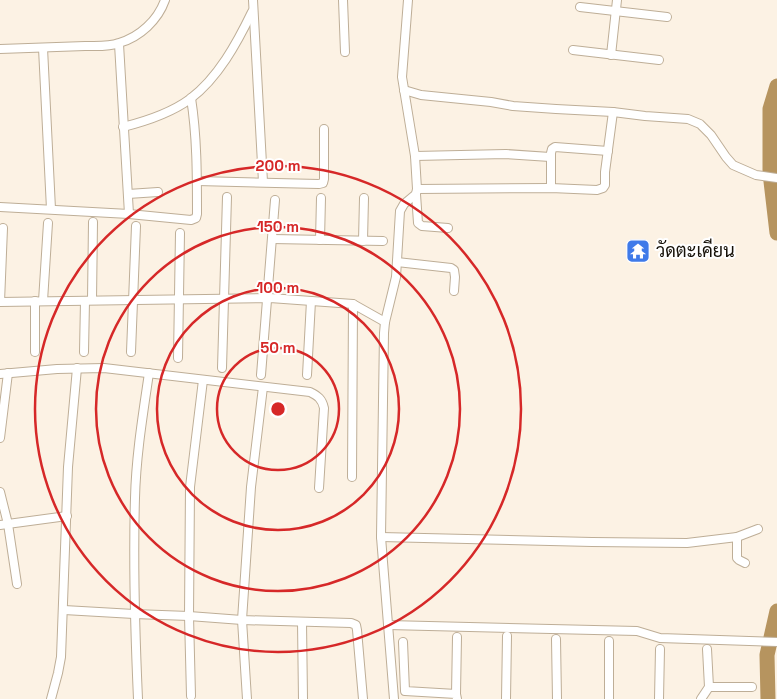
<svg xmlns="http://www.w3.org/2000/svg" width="777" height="699" font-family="'Space Grotesk',Sarabun,sans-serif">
  <rect width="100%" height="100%" fill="#fcf2e4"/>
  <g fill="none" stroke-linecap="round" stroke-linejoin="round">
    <g stroke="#b6945f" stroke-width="15">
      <path d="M 777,86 L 770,109 L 770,173 L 777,233"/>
      <path d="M 768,699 L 767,655 L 777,611"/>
    </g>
    <g stroke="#beae97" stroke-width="10">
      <g id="minor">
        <path d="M 253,0 L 263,182"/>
        <path d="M 343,0 L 345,52"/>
        <path d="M 580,7 L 667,17"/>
        <path d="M 119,44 L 129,214"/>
        <path d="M 43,48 L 51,209"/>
        <path d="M 0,49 C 28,48 57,47 85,46 C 96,46 109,47 119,43 C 140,37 158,20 165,0"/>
        <path d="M 573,50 L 659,60"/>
        <path d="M 611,55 L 617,0"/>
        <path d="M 404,90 L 421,95 L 491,102 L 513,106 L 556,109 L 613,112 L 645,116 L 688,119 L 700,124 L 711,135 L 726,157 L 733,165 L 756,175 L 777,178"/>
        <path d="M 123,127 C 147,121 171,113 190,99 C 218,78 237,43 252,12"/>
        <path d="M 415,156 L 506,154 L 550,157"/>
        <path d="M 197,181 L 319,184 L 323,183 L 324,179 L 324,129"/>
        <path d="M 551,188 L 551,153 L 552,149 L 555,147 L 608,151"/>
        <path d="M 417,189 L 551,188 L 597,190 L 603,188 L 605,185 L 605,172 L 613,112"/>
        <path d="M 128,194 L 158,192"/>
        <path d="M 416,194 L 418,223 L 422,226 L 448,228"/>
        <path d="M 0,207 L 129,214 L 191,220 L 196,218 L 197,214 C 197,175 197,136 191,98"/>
        <path d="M 3,228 L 0,302 L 270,298 L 353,304 L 385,322"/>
        <path d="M 272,239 L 383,241"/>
        <path d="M 320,240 L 321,198"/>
        <path d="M 363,241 L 364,198"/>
        <path d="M 397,262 L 451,268 L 454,270 L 455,277 L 454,291"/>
        <path d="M 92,300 L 93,222"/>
        <path d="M 43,301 L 48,223"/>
        <path d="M 35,352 L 35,301"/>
        <path d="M 84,352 L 85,301"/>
        <path d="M 131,352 L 136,226"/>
        <path d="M 178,358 L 180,233"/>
        <path d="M 222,368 L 227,197"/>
        <path d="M 0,374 L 57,369 L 104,368 L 310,392 C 318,396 322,399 324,408 L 319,488"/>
        <path d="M 261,375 L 275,200"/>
        <path d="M 307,375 L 311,301"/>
        <path d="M 0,438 L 8,373"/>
        <path d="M 352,477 L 353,304"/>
        <path d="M 0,492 L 8,524 L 17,584"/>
        <path d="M 0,525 L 67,516"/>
        <path d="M 381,537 L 592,542 L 687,543 L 737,537 L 758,529"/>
        <path d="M 737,537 L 737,558 L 739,560 L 745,563"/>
        <path d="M 64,610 L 134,614 L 189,616 L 242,620 L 351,623 L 356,625 L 357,630 L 363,699"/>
        <path d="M 302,622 L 303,699"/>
        <path d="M 388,625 L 637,631 L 660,638 L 777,642"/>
        <path d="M 556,639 L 557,699"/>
        <path d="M 609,641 L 609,699"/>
        <path d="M 403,642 L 405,691 L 456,694 L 457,699"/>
        <path d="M 709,687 L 752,687"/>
        <path d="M 456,694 L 457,637"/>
        <path d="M 191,696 L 189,616 L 190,487 L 203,380"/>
        <path d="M 51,699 L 58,673 L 61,657 L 68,467 L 77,368"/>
        <path d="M 138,699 C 135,632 133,565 135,498 C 136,456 143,414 149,373"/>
        <path d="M 247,699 L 242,620 L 251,487 L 263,387"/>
        <path d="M 394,699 L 381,537 L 384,333 L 385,322 L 396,277 L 400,211 L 404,204 L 416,194 L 417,189 L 415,156 L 402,77 L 408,0"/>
        <path d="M 506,699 L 507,636"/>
        <path d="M 659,699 L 660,649"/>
        <path d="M 701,699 L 709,687 L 707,649"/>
      </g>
    </g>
    <use href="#minor" stroke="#fff" stroke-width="8"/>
  </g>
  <g fill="none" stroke="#d62828" stroke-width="2.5">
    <circle cx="278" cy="409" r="61"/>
    <circle cx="278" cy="409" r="121"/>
    <circle cx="278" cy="409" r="182"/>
    <circle cx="278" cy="409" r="243"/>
  </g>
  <defs>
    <g id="temple-square" transform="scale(1.25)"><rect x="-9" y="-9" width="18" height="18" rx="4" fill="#3f7ae9" stroke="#fff"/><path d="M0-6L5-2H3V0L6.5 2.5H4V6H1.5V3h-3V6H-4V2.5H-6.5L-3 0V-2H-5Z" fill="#fff"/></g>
  </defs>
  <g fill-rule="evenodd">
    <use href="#temple-square" x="638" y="251"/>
  </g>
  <g text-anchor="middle" stroke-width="4" stroke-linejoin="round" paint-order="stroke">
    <g font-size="18" fill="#161108" stroke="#fff" text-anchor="start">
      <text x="656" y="257">วัดตะเคียน</text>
    </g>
  </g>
  <circle cx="278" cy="409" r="8" fill="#d62828" stroke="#fff" stroke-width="2.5"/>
  <g font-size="15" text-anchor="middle" font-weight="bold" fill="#d62828" stroke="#fff" stroke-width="4" stroke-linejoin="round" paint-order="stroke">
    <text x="278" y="171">200 m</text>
    <text x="278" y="232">150 m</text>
    <text x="278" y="293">100 m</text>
    <text x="278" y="353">50 m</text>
  </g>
</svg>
